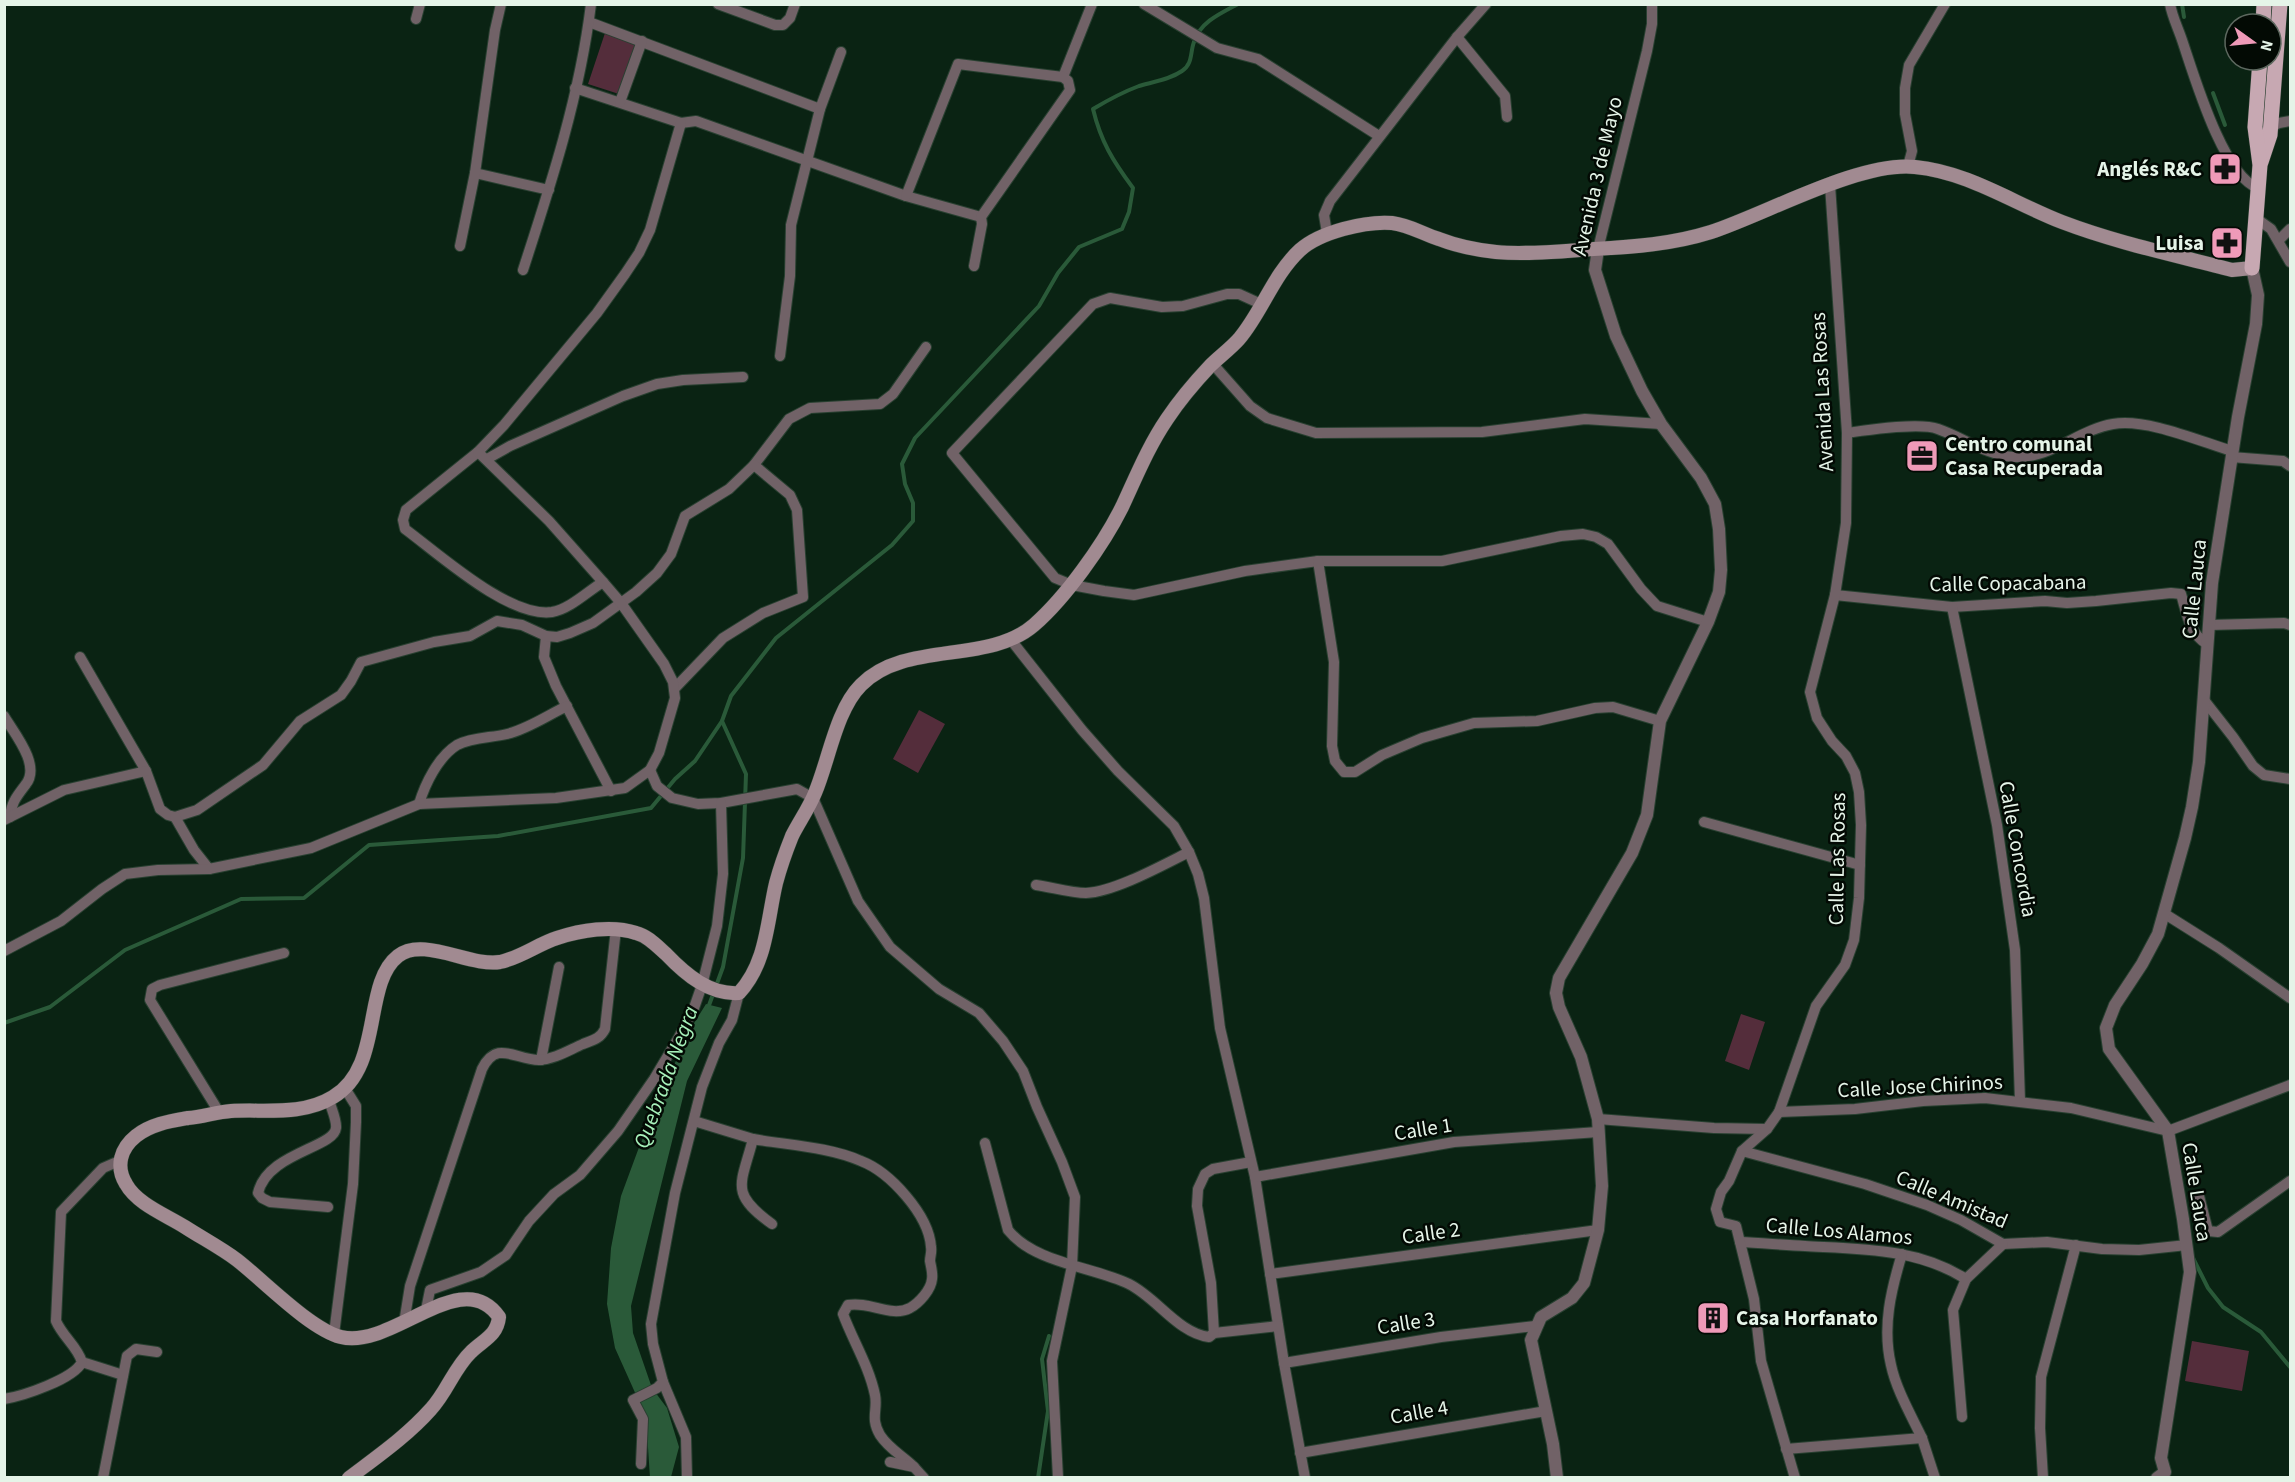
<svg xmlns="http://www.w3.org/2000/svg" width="2295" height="1482" font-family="'Source Sans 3',sans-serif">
  <rect width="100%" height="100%" fill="#0a2313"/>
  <g fill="#542d3b">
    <path d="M 605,33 L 636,44 L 619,94 L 588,84 Z"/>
    <path d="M 919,710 L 945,724 L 918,773 L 893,759 Z"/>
    <path d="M 1741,1014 L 1765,1022 L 1749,1070 L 1725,1061 Z"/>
    <path d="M 2192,1341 L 2249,1351 L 2242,1391 L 2185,1381 Z"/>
  </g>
  <path fill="#2a5a39" d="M 706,1004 L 722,1008 L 687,1081 L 631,1306 L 633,1333 L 652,1388 L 667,1408 L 679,1447 L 671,1477 L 650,1478 L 646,1417 L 615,1348 L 607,1304 L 611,1248 L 621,1196 L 638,1150 L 669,1076 L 691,1028 Z"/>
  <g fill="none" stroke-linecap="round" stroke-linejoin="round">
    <g stroke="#2a5a39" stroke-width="4">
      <path d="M 2182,4 L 2184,17"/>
      <path d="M 2213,93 L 2225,125"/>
      <path d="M 708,1008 L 723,967 L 743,858 L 746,774 L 722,721"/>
      <path d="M 4,1023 L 50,1007 L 125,950 L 241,899 L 304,898 L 369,845 L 498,836 L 651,808 L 675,779 L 695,761 L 722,721 L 731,696 L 776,638 L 892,545 L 913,521 L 913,503 L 905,484 L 902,464 L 915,438 L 1039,306 L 1058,273 L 1079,247 L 1122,229 L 1129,212 L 1133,188 C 1113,161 1101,142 1093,109 C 1108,100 1123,92 1139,86 C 1153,82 1169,80 1182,71 C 1193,64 1190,52 1194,42 C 1200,22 1221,13 1238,4"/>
      <path d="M 2193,1258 L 2208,1288 L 2223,1307 L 2261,1332 L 2290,1367"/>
      <path d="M 1038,1478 L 1048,1411 L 1042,1359 L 1049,1336"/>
    </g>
    <g stroke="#294031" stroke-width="12">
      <g id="minor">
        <path d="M 718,4 L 775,25 L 783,25 L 790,18 L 795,4"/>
        <path d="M 1144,4 L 1217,48 L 1258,59 L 1379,136"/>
        <path d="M 2170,4 C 2172,16 2178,28 2182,40 C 2194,75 2223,176 2258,188"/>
        <path d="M 416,19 L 420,4"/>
        <path d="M 589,22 L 820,109"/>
        <path d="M 1457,37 L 1505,96 L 1507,117"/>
        <path d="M 1063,77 L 1092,4"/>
        <path d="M 575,88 L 681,123 L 696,121 L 906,196 L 981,217"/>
        <path d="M 620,102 L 642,41"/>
        <path d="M 2270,128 L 2279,123 L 2290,121"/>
        <path d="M 1908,166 L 1912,151 L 1905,114 L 1905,88 L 1909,65 L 1945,4"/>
        <path d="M 475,173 L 549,190"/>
        <path d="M 906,196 L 958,64 L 1063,77 L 1068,81 L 1070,90 L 981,217 L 982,224 L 974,266"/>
        <path d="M 2257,219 L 2271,229 L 2290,262"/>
        <path d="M 1327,233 L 1324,215 L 1330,201 L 1457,37 L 1486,4"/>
        <path d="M 2279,240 L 2290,229"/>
        <path d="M 460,246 L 475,173 L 495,30 L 501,4"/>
        <path d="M 1598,249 L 1647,51 L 1652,24 L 1652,4"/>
        <path d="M 523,270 C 551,184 580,95 591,4"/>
        <path d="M 1261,304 L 1239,294 L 1227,294 L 1183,306 L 1162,307 L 1110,298 L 1093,304 L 952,453 L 1055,578 L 1072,585 L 1104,591 L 1134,595 L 1245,571 L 1318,561 L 1442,561 L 1561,536 L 1583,534 L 1596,537 L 1608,544 L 1641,589 L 1657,606 L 1708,622"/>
        <path d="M 780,356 L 790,276 L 791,225 L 820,109 L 841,52"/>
        <path d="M 1212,363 L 1250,406 L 1267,418 L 1316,433 L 1482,432 L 1585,419 L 1661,424"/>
        <path d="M 1847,433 C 1868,430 1919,422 1938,429 C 1964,438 1986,455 2014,457 C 2051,459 2078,430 2113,424 C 2146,418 2199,441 2232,451"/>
        <path d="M 2231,457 L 2283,461 L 2290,466"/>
        <path d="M 487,459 L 510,446 L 623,396 L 657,384 L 683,380 L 743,377"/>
        <path d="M 1318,561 L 1334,662 L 1332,746 L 1335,761 L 1344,772 L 1355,772 L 1382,755 L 1422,738 L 1474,723 L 1537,721 L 1595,708 L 1613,707 L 1660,721"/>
        <path d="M 603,582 C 588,591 570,609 552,612 C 509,618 439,554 405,529 L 403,520 L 406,510 L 478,452 L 504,425 L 597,313 L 625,274 L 639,253 L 650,230 L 681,123"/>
        <path d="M 1835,595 L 1952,607 L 2045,601 L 2067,603 L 2096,601 L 2171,593 L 2181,594 C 2187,614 2189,633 2207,644"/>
        <path d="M 1952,607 L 1997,825 L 2015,950 L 2020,1101"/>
        <path d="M 2209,625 L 2284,623 L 2290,625"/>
        <path d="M 546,636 L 544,657 L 556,686 L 611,791"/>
        <path d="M 1011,640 L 1082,730 L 1118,771 L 1174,826 L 1189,852 L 1198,874 L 1204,898 L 1220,1028 L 1255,1177 L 1284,1363 L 1305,1478"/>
        <path d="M 80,657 L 146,771 L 160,809 L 168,815 L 175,817 L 197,810 L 263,765 L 300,721 L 341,695 L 351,681 L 361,662 L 434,642 L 470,636 L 497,621 L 522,625 L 546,636 L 557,637 L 570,633 L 593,623 L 636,592 L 657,573 L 671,554 L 685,516 L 729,489 L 754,465 L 789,419 L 810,408 L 880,404 L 893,394 L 926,347"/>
        <path d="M 674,689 L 723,638 L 763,613 L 803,597 L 797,510 L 790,495 L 754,465"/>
        <path d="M 2204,700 L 2233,737 L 2253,766 L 2264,775 L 2290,779"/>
        <path d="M 4,716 C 14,733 41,765 26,784 C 18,795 11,802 10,817"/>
        <path d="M 650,770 L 657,786 L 672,798 L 698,804 L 721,803 L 797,789 L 813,798 L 858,901 L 890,947 L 939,989 L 979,1013 L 1003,1041 L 1023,1071 L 1037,1107 L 1062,1162 L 1075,1197 L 1072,1266 L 1052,1361 L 1058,1478"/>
        <path d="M 419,804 C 425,784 438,757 457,745 C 472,737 491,738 507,734 C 528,729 548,715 567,706"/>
        <path d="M 175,817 L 194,850 L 209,869"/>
        <path d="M 4,820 L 64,790 L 146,771"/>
        <path d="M 1704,822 L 1860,865"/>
        <path d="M 1036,885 C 1051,887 1071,893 1086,893 C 1114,892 1163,865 1189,852"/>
        <path d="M 2165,914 L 2219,948 L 2290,998"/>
        <path d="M 4,951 L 61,921 L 102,889 L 125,874 L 158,870 L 209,869 L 311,848 L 419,804 L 556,798 L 625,788 L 650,770 L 659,753 L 675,698 L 673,682 L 664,664 L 621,603 L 603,582 L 549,521 L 478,452"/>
        <path d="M 541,1060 L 559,967"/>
        <path d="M 219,1112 L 150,1000 L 152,989 L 160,985 L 284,953"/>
        <path d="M 1779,1112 L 1855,1109 L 1923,1101 L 1985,1098 L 2071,1108 L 2168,1131 L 2290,1085"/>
        <path d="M 1598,1119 L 1714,1128 L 1767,1129"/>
        <path d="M 694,1121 L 753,1139 C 741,1185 729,1193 772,1224"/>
        <path d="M 753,1139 C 787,1145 830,1147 861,1161 C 890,1172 929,1215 931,1247 C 932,1252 930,1256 930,1261 C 931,1267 933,1273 932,1279 C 931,1290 919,1303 910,1308 C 891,1318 870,1301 848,1305 L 843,1314 C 853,1341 869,1366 875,1395 C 878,1410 870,1418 880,1435 C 889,1449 903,1456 914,1467"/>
        <path d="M 985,1143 L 1008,1230 C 1034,1263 1094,1267 1129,1284 C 1157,1298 1178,1333 1209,1337 L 1214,1333 L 1278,1326"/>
        <path d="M 1742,1151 L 1865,1184 L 1927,1205 L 1961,1220 L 2003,1244 L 2047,1242 L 2102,1249 L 2139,1250 L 2187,1245"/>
        <path d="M 1255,1177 L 1454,1142 L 1598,1132"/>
        <path d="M 2199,1196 L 2208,1231 L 2218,1232 L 2290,1181"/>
        <path d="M 328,1207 L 270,1202 L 262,1198 L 258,1193 C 267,1153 334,1148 336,1128 C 337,1120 331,1108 329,1100"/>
        <path d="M 1740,1242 C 1762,1243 1783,1245 1805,1246 C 1861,1249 1917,1248 1966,1279"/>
        <path d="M 1270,1274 L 1598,1230"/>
        <path d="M 426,1310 L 430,1290 L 481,1272 L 506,1255 L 529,1221 L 554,1194 L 580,1175 L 618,1131 L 654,1079 L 679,1037 L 694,1008 L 702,985 L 717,926 L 723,874 L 721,803"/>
        <path d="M 404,1323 L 410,1286 L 482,1069 C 497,1039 515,1060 539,1060 C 555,1059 569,1050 583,1044 C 593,1040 600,1039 605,1029 L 616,929"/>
        <path d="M 1214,1333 L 1211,1283 L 1197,1206 L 1198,1189 L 1205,1174 L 1213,1169 L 1251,1162"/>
        <path d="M 334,1334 L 353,1184 L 356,1122 L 356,1106 L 346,1090"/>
        <path d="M 82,1362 L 123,1375"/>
        <path d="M 1284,1363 L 1441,1337 L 1535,1326"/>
        <path d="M 663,1382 L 686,1437 L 687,1478"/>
        <path d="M 4,1399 C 23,1396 74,1379 82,1362 C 77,1346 63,1337 56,1321 L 61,1212 L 103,1168 L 119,1161"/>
        <path d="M 1962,1417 L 1953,1310 L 1966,1279 L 2003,1244"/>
        <path d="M 1922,1438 L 1935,1478"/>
        <path d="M 1786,1449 L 1922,1438 C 1911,1415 1896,1389 1891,1365 C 1882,1327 1891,1290 1902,1254"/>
        <path d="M 1300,1453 L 1546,1411"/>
        <path d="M 890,1462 L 914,1467 L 924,1478"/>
        <path d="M 641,1464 L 643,1419 L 633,1400 L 657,1388 L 663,1382 L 653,1344 L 651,1324 L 675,1193 L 702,1087 L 719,1043 L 732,1020 L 739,993"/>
        <path d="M 103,1478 L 127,1356 L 136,1349 L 157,1352"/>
        <path d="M 1795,1478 L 1761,1361 L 1754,1299 L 1736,1226 L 1720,1222 L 1716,1209 L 1721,1192 L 1729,1181 L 1742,1151 L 1767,1129 L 1779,1112 L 1816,1006 L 1845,965 L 1854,940 L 1859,898 L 1861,825 L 1859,792 L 1855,773 L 1846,756 L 1832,741 L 1817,718 L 1810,692 L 1835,595 L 1846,523 L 1847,433 L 1830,185"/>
        <path d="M 2043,1478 L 2040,1428 L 2041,1377 L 2076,1245"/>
      </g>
    </g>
    <g stroke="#294031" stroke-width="14">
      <g id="tertiary">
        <path d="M 1557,1478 L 1553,1444 L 1531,1340 L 1541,1317 L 1572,1298 L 1584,1283 L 1598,1230 L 1602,1186 L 1598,1119 L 1581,1057 L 1559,1007 L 1556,993 L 1559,978 L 1632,853 L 1647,815 L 1660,721 L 1708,622 L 1719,592 L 1721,570 L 1719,529 L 1715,504 L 1701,478 L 1661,424 L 1642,391 L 1616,336 L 1595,270 L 1598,249"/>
        <path d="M 2157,1478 L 2165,1472 L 2161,1458 L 2190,1272 L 2183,1219 L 2168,1131 L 2109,1049 L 2106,1028 L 2115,1005 L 2142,964 L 2158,934 L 2185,838 L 2192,807 L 2199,762 L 2212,583 L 2238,417 L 2256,324 L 2258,295 L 2252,268"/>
      </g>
    </g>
    <g stroke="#294031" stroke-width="15">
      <path id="secondary" d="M 349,1478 C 378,1456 407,1436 431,1409 C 447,1392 454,1368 471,1352 C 483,1340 497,1336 499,1317 C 462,1263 392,1350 341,1337 C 310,1329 264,1281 237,1260 C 221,1248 202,1238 185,1227 C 166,1215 137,1204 126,1184 C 115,1166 121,1148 136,1136 C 151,1124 171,1121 188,1118 C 203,1117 216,1112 231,1111 C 265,1109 302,1116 333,1097 C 384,1067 362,984 398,956 C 423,936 470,967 500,962 C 520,958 538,944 557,938 C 581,930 612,925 636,933 C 648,936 657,946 666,954 C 686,975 710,995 739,993 C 767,963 767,921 776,883 C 780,868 786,851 792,836 C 799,822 809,808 815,793 C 829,760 836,710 861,685 C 905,640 988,665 1034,625 C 1066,597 1103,545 1122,507 C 1136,477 1148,447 1167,419 C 1179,401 1194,383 1210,366 C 1219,357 1230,349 1239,339 C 1262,312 1273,275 1300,250 C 1320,232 1365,221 1392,223 C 1409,225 1423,234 1439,239 C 1457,246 1477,250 1496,252 C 1528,255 1562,251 1594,249 C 1633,247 1673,244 1711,232 C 1766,214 1860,161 1915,167 C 1968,172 2013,203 2062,222 C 2117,243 2175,255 2232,270 L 2252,268"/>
    </g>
    <g stroke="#294031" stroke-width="16">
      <g id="primary">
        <path d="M 2263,24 L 2264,4"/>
        <path d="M 2261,162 L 2270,135 L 2280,4"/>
        <path d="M 2252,268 L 2260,165 L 2255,127 L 2260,60"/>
      </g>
    </g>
    <use href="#minor" stroke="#716267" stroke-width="10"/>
    <use href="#tertiary" stroke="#716267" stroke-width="12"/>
    <use href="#secondary" stroke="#a18a91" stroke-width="14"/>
    <use href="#primary" stroke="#c7a8b2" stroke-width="15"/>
  </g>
  <defs>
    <g id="pharmacy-square" transform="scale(1.725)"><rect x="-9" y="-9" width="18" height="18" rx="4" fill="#ef9ab8" stroke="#030a04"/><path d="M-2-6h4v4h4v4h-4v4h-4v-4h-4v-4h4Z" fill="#111"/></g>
    <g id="office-square" transform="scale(1.725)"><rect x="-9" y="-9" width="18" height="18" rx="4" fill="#ef9ab8" stroke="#030a04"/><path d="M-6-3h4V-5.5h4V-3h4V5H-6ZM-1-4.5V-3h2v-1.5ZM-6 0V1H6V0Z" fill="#111"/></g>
    <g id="building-square" transform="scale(1.725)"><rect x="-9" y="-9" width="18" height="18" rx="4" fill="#ef9ab8" stroke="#030a04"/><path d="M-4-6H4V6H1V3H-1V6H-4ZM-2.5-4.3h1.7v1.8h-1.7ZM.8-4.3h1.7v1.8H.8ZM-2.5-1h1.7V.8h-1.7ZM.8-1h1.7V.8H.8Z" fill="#111"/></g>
  </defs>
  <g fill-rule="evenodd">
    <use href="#pharmacy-square" x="2225" y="169"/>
    <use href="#pharmacy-square" x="2227" y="243"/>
    <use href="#office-square" x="1922" y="456"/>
    <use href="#building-square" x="1713" y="1318"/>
  </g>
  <g text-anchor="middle" stroke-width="5" stroke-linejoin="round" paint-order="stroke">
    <g font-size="21" font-weight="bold" fill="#e5f4e8" stroke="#030a04" text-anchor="end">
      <text x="2202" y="176">Anglés R&amp;C</text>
      <text x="2204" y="250">Luisa</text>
      <text x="1945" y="451" text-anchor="start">Centro comunal<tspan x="1945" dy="24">Casa Recuperada</tspan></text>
      <text x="1736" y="1325" text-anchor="start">Casa Horfanato</text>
    </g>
    <g font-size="21" fill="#e5f4e8" stroke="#030a04">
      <text transform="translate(1597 176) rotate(-77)" y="7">Avenida 3 de Mayo</text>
      <text transform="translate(1822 392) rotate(-93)" y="7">Avenida Las Rosas</text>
      <text transform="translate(2008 583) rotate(-1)" y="7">Calle Copacabana</text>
      <text transform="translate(2194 589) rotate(-84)" y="7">Calle Lauca</text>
      <text transform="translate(2018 849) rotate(80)" y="7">Calle Concordia</text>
      <text transform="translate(1837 859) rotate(-89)" y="7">Calle Las Rosas</text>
      <text transform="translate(1920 1086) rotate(-3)" y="7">Calle Jose Chirinos</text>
      <text transform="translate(1423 1129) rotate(-9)" y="7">Calle 1</text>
      <text transform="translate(2197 1192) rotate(81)" y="7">Calle Lauca</text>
      <text transform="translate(1952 1199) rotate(23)" y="7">Calle Amistad</text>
      <text transform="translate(1839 1231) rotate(5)" y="7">Calle Los Alamos</text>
      <text transform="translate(1431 1233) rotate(-8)" y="7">Calle 2</text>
      <text transform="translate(1406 1323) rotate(-9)" y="7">Calle 3</text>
      <text transform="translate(1419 1412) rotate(-10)" y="7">Calle 4</text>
    </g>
    <g font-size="22" font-style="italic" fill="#a7f1ba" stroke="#030a04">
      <text transform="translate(665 1077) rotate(-70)" y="8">Quebrada Negra</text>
    </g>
  </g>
  <rect width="2295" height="1482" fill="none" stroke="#e5f4e8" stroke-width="12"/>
  <g transform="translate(2253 42) rotate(105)"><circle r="28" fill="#030a04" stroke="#5d685f" stroke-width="1.5"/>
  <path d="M0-4.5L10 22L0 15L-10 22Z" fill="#ef9ab8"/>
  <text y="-9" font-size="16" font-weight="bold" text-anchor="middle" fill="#e5f4e8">N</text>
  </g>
</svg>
